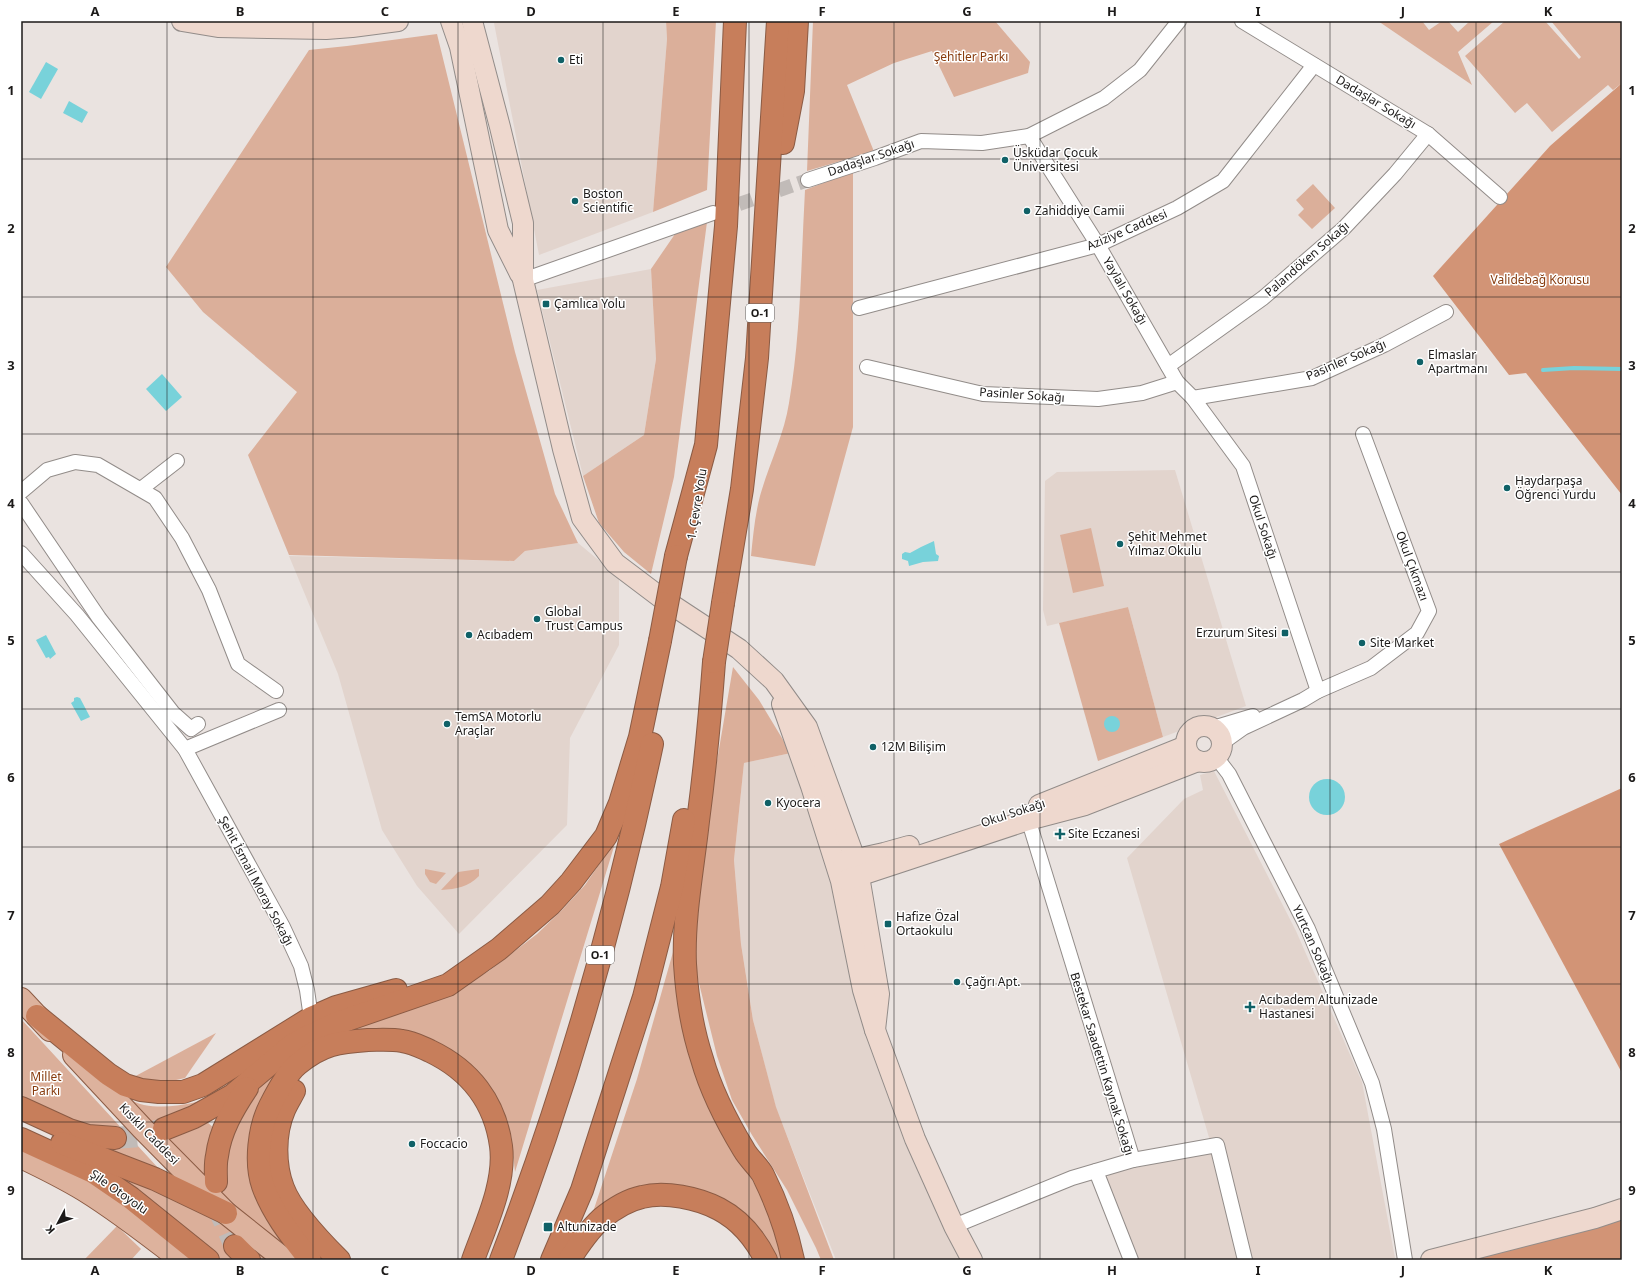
<svg xmlns="http://www.w3.org/2000/svg" width="1643" height="1281" font-family="'Noto Sans',sans-serif">
  <rect width="100%" height="100%" fill="#eae3e0"/>
  <g fill="#e2d4cd">
    <path d="M 501,21 L 666,21 L 667,39 L 653,212 L 539,255 L 494,23 Z"/>
    <path d="M 651,269 L 656,359 L 644,435 L 583,476 L 537,290 Z"/>
    <path d="M 1175,470 L 1246,706 L 1163,737 L 1128,607 L 1047,626 L 1043,610 L 1045,481 L 1057,472 Z"/>
    <path d="M 578,543 L 619,577 L 619,645 L 570,738 L 567,825 L 459,934 L 417,886 L 382,830 L 338,674 L 289,556 L 514,561 L 525,551 Z"/>
    <path d="M 791,753 L 866,958 L 871,1023 L 966,1260 L 836,1260 L 776,1108 L 753,1020 L 741,944 L 734,860 L 744,763 Z"/>
    <path d="M 1214,771 L 1296,931 L 1362,1082 L 1395,1258 L 1386,1260 L 1134,1260 L 1106,1179 L 1108,1176 L 1112,1173 L 1213,1151 L 1127,858 L 1184,799 L 1203,790 L 1200,775 Z"/>
  </g>
  <g fill="#dbaf9a">
    <path d="M 666,21 L 716,21 L 707,190 L 653,212 L 667,39 Z"/>
    <path d="M 813,21 L 995,21 L 1030,62 L 1028,73 L 954,97 L 932,51 L 894,63 L 847,85 L 875,154 L 844,160 L 807,171 Z"/>
    <path d="M 1378,21 L 1422,21 L 1429,30 L 1442,21 L 1448,21 L 1458,32 L 1470,21 L 1494,21 L 1458,52 L 1472,85 Z"/>
    <path d="M 1505,21 L 1545,21 L 1579,59 L 1581,57 L 1551,21 L 1622,21 L 1622,83 L 1613,90 L 1608,85 L 1552,132 L 1527,103 L 1515,113 L 1465,56 Z"/>
    <path d="M 437,34 L 515,352 L 555,494 L 578,543 L 525,551 L 514,561 L 289,555 L 248,455 L 297,392 L 203,312 L 166,267 L 309,50 L 347,46 Z"/>
    <path d="M 853,169 L 853,427 L 815,566 L 751,556 C 753,536 755,515 760,496 C 769,464 784,435 789,403 C 801,333 801,261 805,190 L 831,180 Z"/>
    <path d="M 1313,184 L 1335,208 L 1312,229 L 1298,215 L 1304,209 L 1296,200 Z"/>
    <path d="M 707,222 L 674,477 L 651,574 L 624,552 L 599,523 L 583,476 L 644,435 L 656,359 L 651,269 L 675,234 Z"/>
    <path d="M 1091,528 L 1104,586 L 1073,593 L 1060,535 Z"/>
    <path d="M 1128,607 L 1163,737 L 1098,761 L 1059,623 Z"/>
    <path d="M 733,667 L 759,700 L 791,753 L 744,763 L 734,860 L 741,944 L 753,1020 L 776,1107 L 834,1260 L 821,1260 L 816,1248 L 787,1190 L 752,1135 L 732,1100 L 717,1056 L 694,963 L 703,843 Z"/>
    <path d="M 616,840 L 515,1172 L 511,1135 L 503,1110 L 453,1054 L 422,1035 L 394,1029 L 363,1032 L 263,1097 L 296,1257 L 228,1202 L 113,1090 C 123,1095 134,1103 144,1105 C 171,1110 199,1102 223,1094 L 205,1120 L 217,1131 L 223,1172 L 234,1123 L 253,1093 L 280,1066 L 305,1047 L 454,991 L 489,971 L 537,934 L 562,910 L 585,885 Z"/>
    <path d="M 425,869 L 446,873 L 436,884 L 430,882 L 425,874 Z"/>
    <path d="M 479,869 L 479,876 C 468,887 457,889 441,890 L 458,872 Z"/>
    <path d="M 675,945 L 745,1169 L 768,1206 L 787,1260 L 771,1260 L 680,1187 L 590,1221 L 637,1079 Z"/>
    <path d="M 21,1019 L 160,1170 L 97,1149 L 87,1127 L 21,1098 Z"/>
    <path d="M 216,1033 L 185,1078 L 154,1085 L 130,1079 Z"/>
    <path d="M 109,1170 L 199,1208 L 270,1260 L 220,1260 Z"/>
    <path d="M 117,1226 L 141,1249 L 131,1260 L 84,1260 Z"/>
  </g>
  <g fill="#d29476">
    <path d="M 1622,83 L 1622,495 L 1526,373 L 1509,375 L 1433,276 L 1550,146 Z"/>
    <path d="M 1622,788 L 1622,1073 L 1499,844 Z"/>
    <path d="M 1622,1220 L 1622,1260 L 1458,1260 Z"/>
  </g>
  <g fill="#78d2da">
    <path d="M 46,62 L 58,69 L 41,99 L 29,92 Z"/>
    <path d="M 69,101 L 88,112 L 82,123 L 63,113 Z"/>
    <path d="M 162,374 L 182,397 L 166,411 L 146,389 Z"/>
    <path d="M 934,541 L 936,554 L 939,556 L 938,561 L 923,562 L 909,566 L 908,561 L 902,559 L 902,554 L 905,552 L 910,553 L 921,547 Z"/>
    <path d="M 46,635 L 56,654 L 50,659 L 49,657 L 46,658 L 36,640 Z"/>
    <path d="M 77,697 L 80,698 L 90,717 L 81,721 L 71,703 L 74,701 L 74,698 Z"/>
    <circle cx="1112" cy="724" r="8"/>
    <circle cx="1327" cy="797" r="18"/>
  </g>
  <g fill="none" stroke-linecap="round" stroke-linejoin="round">
    <path stroke="#78d2da" stroke-width="4" d="M 1543,370 L 1574,368 L 1622,369"/>
    <path stroke="#c1bbb8" stroke-width="14" stroke-dasharray="14 7" stroke-linecap="butt" d="M 719,211 L 808,180"/>
    <g stroke="#c1bbb8" stroke-width="22" stroke-dasharray="22 11" stroke-linecap="butt">
      <path d="M 115,1138 L 140,1136 L 163,1129"/>
      <path d="M 219,1201 L 221,1214 L 235,1246"/>
    </g>
    <g stroke="#928c89" stroke-width="16">
      <g id="street">
        <path d="M 1242,21 L 1428,134 L 1500,197"/>
        <path d="M 1029,136 L 1098,245 L 1177,382 L 1193,398 L 1243,466 L 1318,691"/>
        <path d="M 808,180 L 875,158 L 921,141 L 982,143 L 1029,136 L 1104,98 L 1140,70 L 1179,21"/>
        <path d="M 523,280 L 713,213"/>
        <path d="M 859,308 L 1098,245 L 1177,208 L 1223,181 L 1314,65"/>
        <path d="M 1168,366 L 1263,298 L 1344,228 L 1395,174 L 1428,134"/>
        <path d="M 867,367 L 983,394 L 1098,399 L 1142,393 L 1177,382"/>
        <path d="M 1193,398 L 1312,378 L 1384,345 L 1446,312"/>
        <path d="M 141,489 L 177,461"/>
        <path d="M 21,492 L 47,470 L 75,462 L 98,465 L 155,498 L 182,538 L 209,590 L 238,664 L 276,691"/>
        <path d="M 21,503 L 99,618 L 173,713 L 191,729 L 198,724"/>
        <path d="M 21,553 L 77,615 L 185,749 L 283,927 L 301,966 L 307,990 L 311,1018"/>
        <path d="M 1213,728 L 1253,716"/>
        <path d="M 1222,743 L 1243,728 L 1303,700 L 1318,691 L 1371,668 L 1417,633 L 1429,611 L 1363,434"/>
        <path d="M 185,749 L 279,710"/>
        <path d="M 1216,757 L 1229,774 L 1308,929 L 1372,1083 L 1384,1129 L 1405,1260"/>
        <path d="M 1026,812 L 1133,1160"/>
        <path d="M 1096,1171 L 1131,1260"/>
        <path d="M 954,1226 L 1072,1178 L 1133,1160 L 1217,1145 L 1245,1260"/>
      </g>
    </g>
    <g stroke="#928c89" stroke-width="22">
      <g id="secondary">
        <path d="M 182,21 L 218,27 L 326,29 L 352,27 L 398,21"/>
        <path d="M 451,21 L 460,47 L 498,230 L 520,274"/>
        <path d="M 472,21 L 500,127 L 523,223 L 523,280 L 563,449 L 582,518 L 615,563 L 660,597 L 739,649 L 774,681 L 807,727 L 855,859 L 859,876 L 879,994 L 875,1030"/>
        <path d="M 782,704 L 811,786 L 841,881 L 863,990 L 875,1030 L 915,1139 L 954,1226 L 972,1260"/>
        <circle cx="1204" cy="744" r="18"/>
        <path d="M 1039,805 L 1186,746"/>
        <path d="M 843,862 L 884,853 L 909,846"/>
        <path d="M 846,880 L 1028,820 L 1085,805 L 1198,761"/>
        <path d="M 1431,1260 L 1595,1218 L 1622,1209"/>
      </g>
    </g>
    <g stroke="#8b5b44" stroke-width="24">
      <g id="primary">
        <path d="M 21,999 L 50,1030"/>
        <path d="M 74,1055 L 142,1128 L 226,1213 L 285,1260"/>
        <path d="M 21,1157 C 42,1167 64,1178 84,1190 C 118,1211 150,1236 181,1260"/>
      </g>
    </g>
    <g stroke="#8b5b44" stroke-width="24">
      <g id="highway">
        <path d="M 783,143 L 793,91 L 797,21"/>
        <path d="M 676,556 L 706,445 L 726,226 L 735,21"/>
        <path d="M 723,603 L 742,489 L 757,358 L 778,21"/>
        <path d="M 714,662 C 710,716 705,768 698,821 C 693,867 683,918 685,964 C 687,996 692,1029 702,1059 C 711,1091 727,1122 744,1150 C 749,1159 758,1166 763,1175 C 776,1201 787,1231 793,1260"/>
        <path d="M 37,1016 L 108,1074 L 125,1085 L 141,1090 L 159,1092 L 183,1092 L 203,1085 L 311,1018 L 336,1007 L 396,990"/>
        <path d="M 294,1091 C 291,1097 287,1103 284,1110 C 274,1133 274,1165 283,1188 C 292,1212 321,1242 339,1260"/>
        <path d="M 21,1108 L 69,1130 L 88,1136 L 115,1138"/>
        <path d="M 164,1129 L 194,1117 L 233,1095 L 291,1046 L 303,1039 L 335,1024 L 448,985 L 499,949 L 550,905 L 571,882 L 606,836 L 620,803 L 640,737 L 660,641"/>
        <path d="M 21,1139 L 93,1172 L 131,1198 L 208,1260"/>
        <path d="M 62,1143 L 155,1179 L 226,1213"/>
        <path d="M 216,1182 C 216,1173 215,1164 217,1156 C 220,1131 233,1109 247,1088"/>
        <path d="M 235,1246 L 249,1260"/>
        <path d="M 310,1260 C 292,1237 273,1214 263,1186 C 255,1163 259,1128 270,1106 C 276,1094 288,1072 298,1064 C 322,1044 339,1042 368,1040 C 379,1040 391,1039 402,1041 C 412,1042 421,1047 430,1051 C 470,1070 495,1102 501,1146 C 506,1183 485,1226 473,1260"/>
        <path d="M 501,1260 C 565,1093 615,919 652,744"/>
        <path d="M 552,1260 L 582,1190 L 644,997 L 672,887 L 684,820"/>
        <path d="M 569,1260 C 578,1246 589,1230 601,1219 C 612,1210 628,1200 642,1197 C 665,1191 698,1198 719,1209 C 740,1220 756,1240 766,1260"/>
      </g>
    </g>
    <use href="#street" stroke="#fff" stroke-width="14"/>
    <use href="#secondary" stroke="#eed8ce" stroke-width="20"/>
    <use href="#primary" stroke="#ddb29d" stroke-width="22"/>
    <use href="#highway" stroke="#c77e5b" stroke-width="22"/>
    <g stroke="#8b5b44" stroke-width="24" stroke-linecap="butt">
      <g id="highway-bridge">
        <path d="M 660,641 L 676,556"/>
        <path d="M 714,662 L 723,603"/>
      </g>
    </g>
    <use href="#highway-bridge" stroke="#c77e5b" stroke-width="22"/>
  </g>
  <path fill="none" stroke="#1c1a19" stroke-width="1" stroke-opacity="0.55" d="M 167,21 L 167,1260M 313,21 L 313,1260M 458,21 L 458,1260M 603,21 L 603,1260M 749,21 L 749,1260M 894,21 L 894,1260M 1040,21 L 1040,1260M 1185,21 L 1185,1260M 1330,21 L 1330,1260M 1476,21 L 1476,1260M 21,159 L 1622,159M 21,297 L 1622,297M 21,434 L 1622,434M 21,572 L 1622,572M 21,709 L 1622,709M 21,847 L 1622,847M 21,984 L 1622,984M 21,1122 L 1622,1122"/>
  <g fill="#106167" stroke="#fff" stroke-width="1.5">
    <circle cx="561" cy="60" r="4"/>
    <circle cx="1005" cy="160" r="4"/>
    <circle cx="575" cy="201" r="4"/>
    <circle cx="1027" cy="211" r="4"/>
    <rect x="542" y="300" width="8" height="8" rx="2"/>
    <circle cx="1420" cy="362" r="4"/>
    <circle cx="1507" cy="488" r="4"/>
    <circle cx="1120" cy="544" r="4"/>
    <circle cx="537" cy="619" r="4"/>
    <rect x="1281" y="629" width="8" height="8" rx="2"/>
    <circle cx="469" cy="635" r="4"/>
    <circle cx="1362" cy="643" r="4"/>
    <circle cx="447" cy="724" r="4"/>
    <circle cx="873" cy="747" r="4"/>
    <circle cx="768" cy="803" r="4"/>
    <path d="M1058 828h4v4h4v4h-4v4h-4v-4h-4v-4h4z"/>
    <rect x="884" y="920" width="8" height="8" rx="2"/>
    <circle cx="957" cy="982" r="4"/>
    <path d="M1248 1001h4v4h4v4h-4v4h-4v-4h-4v-4h4z"/>
    <circle cx="412" cy="1144" r="4"/>
    <rect x="543" y="1222" width="10" height="10" rx="2"/>
  </g>
  <g text-anchor="middle" stroke-width="3" stroke-linejoin="round" paint-order="stroke">
    <g fill="#fff" stroke="#605f5e" stroke-width="1">
      <rect x="746" y="304" width="28" height="18" rx="3"/>
      <rect x="586" y="946" width="28" height="18" rx="3"/>
    </g>
    <g font-size="11" font-weight="bold" fill="#1c1a19">
      <text x="760" y="317">O-1</text>
      <text x="600" y="959">O-1</text>
    </g>
    <g font-size="12" fill="#873b0e" stroke="#fff">
      <text x="971" y="61">Şehitler Parkı</text>
      <text x="1540" y="284">Validebağ Korusu</text>
      <text x="46" y="1081">Millet<tspan x="46" dy="14">Parkı</tspan></text>
    </g>
    <g font-size="12" fill="#1c1a19" stroke="#fff" text-anchor="start">
      <text x="569" y="64">Eti</text>
      <text x="1013" y="157">Üsküdar Çocuk<tspan x="1013" dy="14">Üniversitesi</tspan></text>
      <text x="583" y="198">Boston<tspan x="583" dy="14">Scientific</tspan></text>
      <text x="1035" y="215">Zahiddiye Camii</text>
      <text x="554" y="308">Çamlıca Yolu</text>
      <text x="1428" y="359">Elmaslar<tspan x="1428" dy="14">Apartmanı</tspan></text>
      <text x="1515" y="485">Haydarpaşa<tspan x="1515" dy="14">Öğrenci Yurdu</tspan></text>
      <text x="1128" y="541">Şehit Mehmet<tspan x="1128" dy="14">Yılmaz Okulu</tspan></text>
      <text x="545" y="616">Global<tspan x="545" dy="14">Trust Campus</tspan></text>
      <text x="1277" y="637" text-anchor="end">Erzurum Sitesi</text>
      <text x="477" y="639">Acıbadem</text>
      <text x="1370" y="647">Site Market</text>
      <text x="455" y="721">TemSA Motorlu<tspan x="455" dy="14">Araçlar</tspan></text>
      <text x="881" y="751">12M Bilişim</text>
      <text x="776" y="807">Kyocera</text>
      <text x="1068" y="838">Site Eczanesi</text>
      <text x="896" y="921">Hafize Özal<tspan x="896" dy="14">Ortaokulu</tspan></text>
      <text x="965" y="986">Çağrı Apt.</text>
      <text x="1259" y="1004">Acıbadem Altunizade<tspan x="1259" dy="14">Hastanesi</tspan></text>
      <text x="420" y="1148">Foccacio</text>
      <text x="557" y="1231">Altunizade</text>
    </g>
    <g font-size="12" fill="#1c1a19" stroke="#fff">
      <text transform="translate(1376 102) rotate(31)" y="4">Dadaşlar Sokağı</text>
      <text transform="translate(871 158) rotate(-19)" y="4">Dadaşlar Sokağı</text>
      <text transform="translate(1127 230) rotate(-23)" y="4">Aziziye Caddesi</text>
      <text transform="translate(1307 259) rotate(-41)" y="4">Palandöken Sokağı</text>
      <text transform="translate(1125 291) rotate(60)" y="4">Yaylalı Sokağı</text>
      <text transform="translate(1346 360) rotate(-23)" y="4">Pasinler Sokağı</text>
      <text transform="translate(1022 395) rotate(4)" y="4">Pasinler Sokağı</text>
      <text transform="translate(697 504) rotate(-81)" y="4">1. Çevre Yolu</text>
      <text transform="translate(1263 527) rotate(72)" y="4">Okul Sokağı</text>
      <text transform="translate(1412 566) rotate(70)" y="4">Okul Çıkmazı</text>
      <text transform="translate(1013 813) rotate(-18)" y="4">Okul Sokağı</text>
      <text transform="translate(256 881) rotate(62)" y="4">Şehit İsmail Moray Sokağı</text>
      <text transform="translate(1313 944) rotate(66)" y="4">Yurtcan Sokağı</text>
      <text transform="translate(1102 1064) rotate(73)" y="4">Bestekar Saadettin Kaynak Sokağı</text>
      <text transform="translate(149 1134) rotate(46)" y="4">Kısıklı Caddesi</text>
      <text transform="translate(119 1192) rotate(35)" y="4">Şile Otoyolu</text>
    </g>
  </g>
  <rect width="1643" height="1281" fill="none" stroke="#ffffff" stroke-width="44"/>
  <g transform="translate(58 1223) rotate(229)" stroke="#ffffff" stroke-width="3" paint-order="stroke">
  <path d="M0-3L7 15L0 10L-7 15Z" fill="#1c1a19"/>
  <text y="-6" font-size="11" font-weight="bold" text-anchor="middle" fill="#1c1a19">K</text>
  </g>
  <rect x="22" y="22" width="1599" height="1237" fill="none" stroke="#1c1a19" stroke-width="1.5"/>
  <g font-size="13" text-anchor="middle" font-weight="bold" fill="#1c1a19">
    <text x="95" y="16">A</text>
    <text x="240" y="16">B</text>
    <text x="385" y="16">C</text>
    <text x="531" y="16">D</text>
    <text x="676" y="16">E</text>
    <text x="822" y="16">F</text>
    <text x="967" y="16">G</text>
    <text x="1112" y="16">H</text>
    <text x="1258" y="16">I</text>
    <text x="1403" y="16">J</text>
    <text x="1548" y="16">K</text>
    <text x="11" y="95">1</text>
    <text x="1632" y="95">1</text>
    <text x="11" y="233">2</text>
    <text x="1632" y="233">2</text>
    <text x="11" y="370">3</text>
    <text x="1632" y="370">3</text>
    <text x="11" y="508">4</text>
    <text x="1632" y="508">4</text>
    <text x="11" y="645">5</text>
    <text x="1632" y="645">5</text>
    <text x="11" y="782">6</text>
    <text x="1632" y="782">6</text>
    <text x="11" y="920">7</text>
    <text x="1632" y="920">7</text>
    <text x="11" y="1057">8</text>
    <text x="1632" y="1057">8</text>
    <text x="11" y="1195">9</text>
    <text x="1632" y="1195">9</text>
    <text x="95" y="1275">A</text>
    <text x="240" y="1275">B</text>
    <text x="385" y="1275">C</text>
    <text x="531" y="1275">D</text>
    <text x="676" y="1275">E</text>
    <text x="822" y="1275">F</text>
    <text x="967" y="1275">G</text>
    <text x="1112" y="1275">H</text>
    <text x="1258" y="1275">I</text>
    <text x="1403" y="1275">J</text>
    <text x="1548" y="1275">K</text>
  </g>
</svg>
